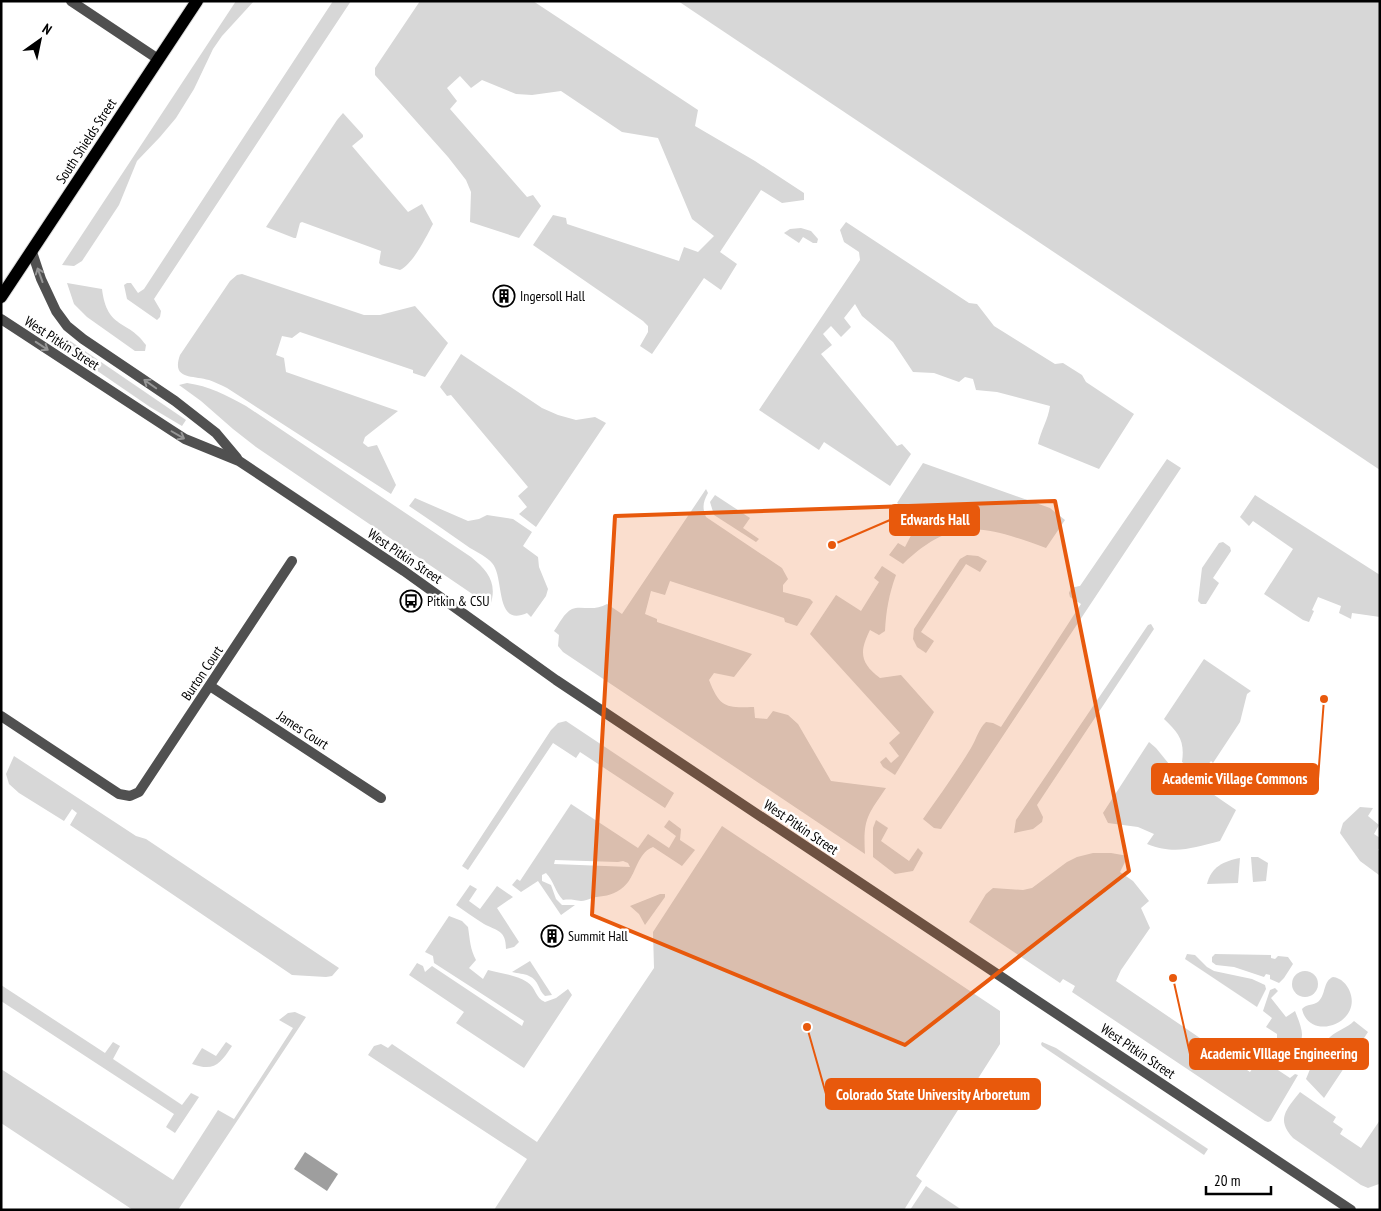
<svg xmlns="http://www.w3.org/2000/svg" width="1381" height="1211" font-family="'PT Sans Narrow',sans-serif">
  <rect width="100%" height="100%" fill="#fff"/>
  <g fill="#d7d7d7" fill-rule="evenodd">
    <path d="M 236,1 L 254,1 L 222,36 L 213,49 L 194,89 L 176,118 L 160,137 L 137,161 L 119,205 L 82,261 L 74,266 L 62,265 Z"/>
    <path d="M 333,1 L 351,1 L 154,299 L 161,311 L 160,317 L 157,320 L 127,299 L 124,285 L 127,283 L 131,283 L 138,293 L 144,289 Z"/>
    <path d="M 420,1 L 533,1 L 698,110 L 695,126 L 755,161 L 804,193 L 804,200 L 782,203 L 761,190 L 720,252 L 737,264 L 721,290 L 704,278 L 652,354 L 640,346 L 648,332 L 648,326 L 643,321 L 533,245 L 553,215 L 566,218 L 567,224 L 679,261 L 684,247 L 698,252 L 714,236 L 692,219 L 658,138 L 622,132 L 561,91 L 532,95 L 516,94 L 482,80 L 471,88 L 460,76 L 447,88 L 457,101 L 450,109 L 527,197 L 533,195 L 541,206 L 519,238 L 470,222 L 471,192 L 466,180 L 448,157 L 375,75 L 375,68 Z"/>
    <path d="M 678,1 L 1380,1 L 1380,470 Z"/>
    <path d="M 343,113 L 363,135 L 363,137 L 352,146 L 408,212 L 422,204 L 433,224 C 426,237 413,264 400,270 L 381,265 L 379,263 L 381,251 L 302,222 L 300,223 L 296,238 L 294,238 L 266,227 L 337,120 Z"/>
    <path d="M 846,222 L 969,303 L 977,304 L 994,326 L 1055,364 L 1063,363 L 1082,375 L 1086,382 L 1134,414 L 1099,469 L 1038,444 C 1041,430 1048,420 1050,406 L 997,392 L 976,390 L 973,379 L 965,377 L 959,382 L 934,373 L 913,372 L 893,342 L 862,316 L 855,304 L 844,318 L 851,327 L 841,337 L 831,326 L 823,334 L 832,345 L 821,354 L 897,446 L 902,444 L 911,454 L 890,486 L 824,442 L 819,450 L 759,410 L 860,260 L 859,252 L 844,242 L 840,230 Z"/>
    <path d="M 801,228 L 811,231 L 818,239 L 817,243 L 813,243 L 803,237 L 799,243 L 784,233 L 790,229 Z"/>
    <path d="M 242,274 L 364,315 L 380,315 L 415,306 L 448,343 L 425,377 L 413,373 L 413,370 L 300,332 L 292,338 L 282,336 L 276,355 L 284,358 L 286,372 L 398,411 L 365,437 L 363,443 L 368,447 L 377,445 L 396,485 L 391,494 L 227,388 C 221,385 215,382 209,380 C 193,375 171,380 180,355 L 230,281 L 237,275 Z"/>
    <path d="M 67,283 L 102,289 C 107,330 128,319 146,345 L 145,351 L 135,351 L 87,317 L 74,304 Z"/>
    <path d="M 63,336 L 186,420 L 182,426 L 150,407 L 58,344 Z"/>
    <path d="M 461,354 L 542,408 L 558,415 L 576,420 L 595,417 L 606,423 L 536,527 L 519,514 L 527,507 L 518,496 L 528,487 L 451,395 L 447,396 L 440,387 Z"/>
    <path d="M 187,383 C 209,386 226,395 246,406 L 471,557 C 488,571 498,583 490,606 L 256,447 L 233,429 L 201,401 L 179,385 Z"/>
    <path d="M 1167,459 L 1181,468 L 941,829 L 934,828 L 923,819 C 939,796 956,773 971,748 C 976,740 979,728 986,722 L 993,723 L 1001,727 L 1081,604 L 1070,597 L 1069,593 C 1071,587 1075,587 1080,586 Z"/>
    <path d="M 923,463 L 1050,508 L 1065,520 L 1046,548 C 985,526 954,515 903,564 L 889,555 L 898,543 L 905,547 L 919,520 L 897,503 Z"/>
    <path d="M 706,489 L 708,493 C 703,502 702,508 706,517 L 782,568 L 788,579 L 783,585 L 783,592 L 810,599 L 813,602 L 797,626 L 785,622 L 784,618 L 670,581 L 665,595 L 651,591 L 645,614 L 657,619 L 657,622 L 752,654 L 734,677 L 714,673 L 709,680 C 720,708 726,708 754,707 L 755,718 L 767,719 L 773,711 L 788,715 L 798,724 L 831,781 L 886,788 C 867,816 863,819 865,854 L 563,652 L 558,646 L 559,635 L 554,631 C 559,624 564,613 572,609 C 581,605 593,612 607,604 L 622,614 Z"/>
    <path d="M 715,495 L 750,518 L 743,528 L 759,539 L 756,542 L 714,515 L 710,502 Z"/>
    <path d="M 1255,495 L 1380,575 L 1380,617 L 1352,613 L 1351,619 L 1339,613 L 1341,606 L 1318,597 L 1312,610 L 1314,611 L 1309,622 L 1303,620 L 1264,594 L 1293,549 L 1253,521 L 1249,526 L 1240,517 Z"/>
    <path d="M 415,498 L 468,521 L 479,519 L 487,515 L 513,519 L 532,532 L 523,546 L 538,557 L 539,567 L 548,589 L 546,596 L 531,617 L 527,613 C 494,628 505,577 492,563 C 487,557 477,552 470,548 C 450,534 430,520 409,506 Z"/>
    <path d="M 1223,542 L 1230,547 L 1231,551 L 1213,578 L 1219,583 L 1206,604 L 1201,604 L 1198,601 L 1202,568 L 1219,543 Z"/>
    <path d="M 967,555 L 978,556 L 987,561 L 980,572 L 966,564 L 921,632 L 934,641 L 926,653 L 917,647 L 913,639 L 914,629 L 960,559 Z"/>
    <path d="M 882,566 L 896,575 C 889,594 886,611 885,631 L 879,635 L 870,630 C 859,652 860,663 880,678 L 901,675 L 934,712 L 895,775 L 883,767 L 880,762 L 886,757 L 891,763 L 899,756 L 889,743 L 900,733 L 810,634 L 836,595 L 861,611 L 879,582 L 874,578 Z"/>
    <path d="M 1151,624 L 1154,629 L 1037,805 L 1043,817 L 1042,822 L 1033,829 L 1014,833 L 1016,820 L 1148,625 Z"/>
    <path d="M 1204,659 L 1251,691 L 1247,694 L 1240,722 L 1213,763 L 1211,761 L 1201,774 L 1182,762 C 1185,741 1179,733 1164,719 Z"/>
    <path d="M 566,721 L 674,793 L 665,808 L 580,752 L 576,758 L 553,743 L 468,870 L 462,866 L 551,730 L 558,723 Z"/>
    <path d="M 1149,742 L 1156,748 L 1169,764 L 1236,810 L 1220,841 C 1191,848 1176,855 1147,844 L 1154,834 L 1138,827 L 1108,823 L 1103,813 Z"/>
    <path d="M 14,756 L 136,836 L 146,839 L 339,968 L 332,976 L 326,977 L 292,975 L 70,825 L 77,813 L 72,809 L 64,821 L 19,793 L 9,784 L 6,774 Z"/>
    <path d="M 571,804 L 638,848 L 648,834 L 669,848 L 676,836 L 664,827 L 669,820 L 681,829 L 680,840 L 695,850 L 682,866 L 653,847 C 635,854 637,878 621,889 C 610,897 604,895 592,898 C 589,899 584,901 581,901 C 574,900 570,899 563,900 C 555,892 554,881 546,873 L 542,875 L 542,881 L 551,885 L 556,899 L 562,905 L 575,905 L 561,915 L 538,881 L 521,892 L 512,885 L 517,879 L 520,881 ZM 555,860 L 618,862 L 623,861 L 628,863 L 630,867 L 554,864 Z"/>
    <path d="M 1360,807 L 1373,808 L 1368,816 L 1379,825 L 1374,834 L 1380,838 L 1380,847 L 1378,850 L 1380,851 L 1379,875 L 1360,861 L 1340,833 L 1343,823 Z"/>
    <path d="M 876,820 L 888,828 L 881,841 L 909,861 L 918,848 L 923,853 L 913,871 L 895,874 L 873,857 L 873,828 Z"/>
    <path d="M 722,826 L 1000,1011 L 1000,1044 L 916,1176 L 922,1181 L 904,1210 L 494,1210 L 527,1159 L 368,1055 L 374,1046 L 381,1044 L 388,1048 L 392,1044 L 537,1142 L 654,968 L 653,932 Z"/>
    <path d="M 1093,853 L 1111,853 L 1128,856 L 1120,872 L 1133,881 L 1149,901 L 1141,908 L 1150,928 L 1121,970 L 1116,981 L 1250,1072 L 1260,1058 L 1290,1078 L 1295,1074 L 1298,1075 L 1271,1121 L 1268,1122 L 1265,1121 L 1072,992 L 1075,986 L 1063,979 L 1060,983 L 969,922 L 986,894 L 993,888 L 1023,890 L 1032,888 L 1067,862 L 1077,857 Z"/>
    <path d="M 1251,857 L 1258,857 L 1268,863 L 1266,881 L 1253,882 Z"/>
    <path d="M 1240,858 L 1238,883 L 1207,884 C 1211,867 1224,861 1240,858 Z"/>
    <path d="M 470,885 L 477,889 L 469,901 L 480,909 L 497,886 L 513,897 L 497,908 L 519,942 L 514,947 L 506,949 C 506,930 497,931 484,924 C 474,918 465,911 456,905 Z"/>
    <path d="M 660,894 L 665,894 L 665,897 L 645,925 L 639,914 L 630,906 Z"/>
    <path d="M 449,916 L 462,921 L 468,927 C 470,940 470,949 476,960 L 469,968 L 483,979 L 488,970 C 500,973 516,975 527,982 C 536,987 535,998 545,1002 L 556,998 L 568,989 L 572,995 L 524,1068 L 456,1023 L 464,1012 L 409,975 L 417,963 L 423,966 L 425,972 L 432,966 L 522,1026 L 524,1021 L 434,963 L 433,956 L 425,952 Z"/>
    <path d="M 1187,954 L 1195,955 L 1207,967 L 1214,971 L 1252,979 L 1265,985 L 1266,989 L 1257,1007 L 1185,959 Z"/>
    <path d="M 1215,954 L 1271,955 L 1271,958 L 1275,959 L 1278,956 L 1288,957 L 1293,964 L 1284,978 L 1279,983 L 1270,979 L 1270,975 L 1266,974 L 1264,977 L 1234,967 L 1216,965 L 1212,962 L 1212,957 Z"/>
    <path d="M 530,961 L 552,995 L 545,996 C 538,990 539,980 529,976 C 524,973 518,974 512,972 Z"/>
    <circle cx="1305" cy="984" r="13"/>
    <path d="M 1333,977 C 1341,978 1347,984 1350,992 C 1362,1024 1309,1042 1302,1009 C 1307,1003 1314,1006 1319,1001 C 1326,994 1323,981 1333,977 Z"/>
    <path d="M 1,985 L 105,1053 L 113,1042 L 120,1046 L 113,1059 L 182,1105 L 191,1093 L 199,1097 L 175,1133 L 166,1127 L 174,1114 L 1,1001 Z"/>
    <path d="M 1275,988 L 1278,991 L 1271,998 L 1286,1017 L 1295,1011 C 1302,1029 1310,1045 1285,1050 L 1277,1047 L 1277,1034 L 1266,1027 L 1272,1018 L 1263,1011 L 1270,990 Z"/>
    <path d="M 295,1012 L 306,1017 L 178,1210 L 133,1210 L 1,1123 L 1,1069 L 173,1180 L 218,1110 L 234,1119 L 293,1028 L 279,1020 L 288,1013 Z"/>
    <path d="M 1354,1021 L 1368,1032 L 1324,1098 L 1306,1079 C 1313,1063 1317,1048 1330,1037 C 1338,1030 1347,1028 1354,1021 Z"/>
    <path d="M 226,1042 L 232,1046 C 220,1064 214,1072 192,1064 L 202,1048 L 216,1056 Z"/>
    <path d="M 1042,1042 L 1056,1048 L 1208,1149 L 1204,1155 L 1042,1046 L 1041,1044 Z"/>
    <path d="M 1300,1092 L 1336,1117 L 1333,1122 L 1343,1129 L 1340,1134 L 1361,1148 L 1380,1120 L 1379,1184 L 1368,1188 L 1361,1185 L 1293,1138 C 1276,1119 1286,1110 1300,1092 Z"/>
    <path d="M 926,1186 L 962,1210 L 910,1210 Z"/>
  </g>
  <path fill="#9e9e9e" d="M 305,1152 L 338,1174 L 327,1191 L 294,1169 Z"/>
  <g fill="none" stroke-linecap="round" stroke-linejoin="round">
    <g stroke="#dbdbdb" stroke-width="14">
      <path id="primary" d="M 1,297 L 197,1"/>
    </g>
    <g stroke="#505050" stroke-width="10">
      <path d="M 71,1 L 158,59"/>
      <path d="M 32,252 L 41,279 L 56,311 L 67,326 L 83,339 L 175,401 L 216,433 L 237,458"/>
      <path d="M 1,319 L 171,430 L 185,439 L 239,461 L 404,571 L 556,680 L 1351,1210"/>
      <path d="M 210,686 L 381,798"/>
      <path d="M 1,716 L 119,794 L 130,796 L 139,792 L 292,561"/>
    </g>
    <use href="#primary" stroke="#000" stroke-width="12"/>
  </g>
  <defs><path id="oneway-shaft" d="M-6 0H5M1.5-3L5.5 0L1.5 3" fill="none" stroke-width="1.6" stroke-linecap="round" stroke-linejoin="round" transform="scale(1.25)"/></defs>
  <g stroke="#969696">
    <use href="#oneway-shaft" transform="translate(40 275) rotate(-110)"/>
    <use href="#oneway-shaft" transform="translate(42 346) rotate(33)"/>
    <use href="#oneway-shaft" transform="translate(150 384) rotate(-145)"/>
    <use href="#oneway-shaft" transform="translate(178 435) rotate(30)"/>
  </g>
  <path fill="#e8590c" fill-opacity="0.2" stroke="#e8590c" stroke-width="4" stroke-linejoin="round" d="M 1055,501 L 1129,871 L 905,1045 L 592,915 L 615,516 Z"/>
  <defs>
    <g id="building-ring" transform="scale(1.125)"><circle r="9.5" fill="#fff" stroke="#000" stroke-width="1.5"/><path d="M-4-6H4V6H1V3H-1V6H-4ZM-2.5-4.3h1.7v1.8h-1.7ZM.8-4.3h1.7v1.8H.8ZM-2.5-1h1.7V.8h-1.7ZM.8-1h1.7V.8H.8Z" fill="#000"/></g>
    <g id="bus-ring" transform="scale(1.125)"><circle r="9.5" fill="#fff" stroke="#000" stroke-width="1.5"/><path d="M-5-6H5V4H4V6H2V4H-2V6H-4V4H-5ZM-3.5-4V0h7V-4ZM-3.5 1.2v1.5H-2V1.2ZM2 1.2v1.5H3.5V1.2Z" fill="#000"/></g>
  </defs>
  <g fill-rule="evenodd">
    <use href="#building-ring" x="504" y="296"/>
    <use href="#bus-ring" x="411" y="601"/>
    <use href="#building-ring" x="552" y="936"/>
  </g>
  <g text-anchor="middle" stroke-width="5" stroke-linejoin="round" paint-order="stroke">
    <g font-size="14" fill="#000" stroke="#fff">
      <text transform="translate(86 141) rotate(-57)" y="5">South Shields Street</text>
      <text transform="translate(62 343) rotate(33)" y="5">West Pitkin Street</text>
      <text transform="translate(405 556) rotate(34)" y="5">West Pitkin Street</text>
      <text transform="translate(202 673) rotate(-56)" y="5">Burton Court</text>
      <text transform="translate(303 730) rotate(33)" y="5">James Court</text>
      <text transform="translate(801 827) rotate(34)" y="5">West Pitkin Street</text>
      <text transform="translate(1138 1051) rotate(34)" y="5">West Pitkin Street</text>
    </g>
    <g font-size="14" fill="#000" stroke="#fff" text-anchor="start">
      <text x="520" y="301">Ingersoll Hall</text>
      <text x="427" y="606">Pitkin &amp; CSU</text>
      <text x="568" y="941">Summit Hall</text>
    </g>
  </g>
  <path fill="none" stroke="#e8590c" stroke-width="2" d="M832 545L890 520M1324 699L1318 779M1173 978L1190 1054M807 1027L826 1094"/>
  <g fill="#e8590c" stroke="#fff" stroke-width="2">
    <circle cx="832" cy="545" r="5"/>
    <circle cx="1324" cy="699" r="5"/>
    <circle cx="1173" cy="978" r="5"/>
    <circle cx="807" cy="1027" r="5"/>
  </g>
  <g fill="#e8590c" stroke="#e8590c" stroke-width="2">
    <rect x="890" y="505" width="89" height="30" rx="5"/>
    <rect x="1152" y="764" width="166" height="30" rx="5"/>
    <rect x="1190" y="1039" width="178" height="30" rx="5"/>
    <rect x="826" y="1079" width="214" height="30" rx="5"/>
  </g>
  <g font-size="15" text-anchor="middle" font-weight="bold" fill="#fff">
    <text x="935" y="525">Edwards Hall</text>
    <text x="1235" y="784">Academic Village Commons</text>
    <text x="1279" y="1059">Academic VIllage Engineering</text>
    <text x="933" y="1100">Colorado State University Arboretum</text>
  </g>
  <rect width="1381" height="1211" fill="none" stroke="#000000" stroke-width="5"/>
  <g transform="translate(40 40) rotate(33)" stroke="#ffffff" stroke-width="4" paint-order="stroke">
  <path d="M0-4L9 19L0 12L-9 19Z" fill="#000000"/>
  <text y="-8" font-size="14" font-weight="bold" text-anchor="middle" fill="#000000">N</text>
  </g>
  <path d="M1206 1186v8h65v-8" fill="none" stroke="#000000" stroke-width="2.5"/>
  <text x="1214" y="1186" font-size="15" fill="#000000" stroke="#ffffff" stroke-width="4" paint-order="stroke">20 m</text>
</svg>
